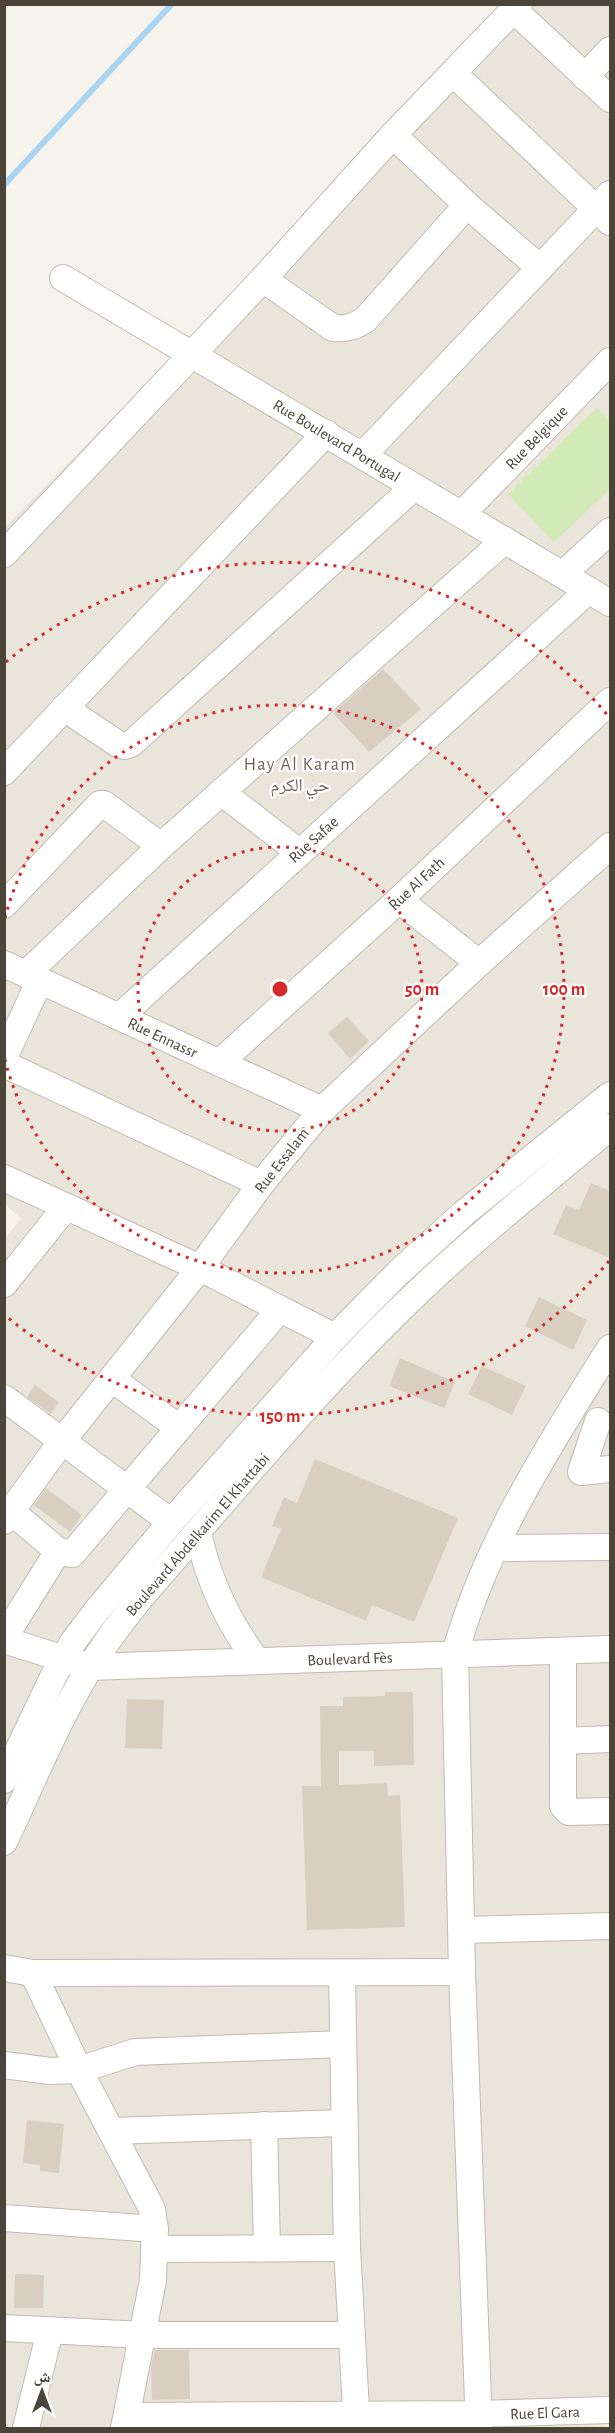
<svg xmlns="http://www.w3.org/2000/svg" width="615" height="2433" font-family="'Alegreya Sans','Noto Naskh Arabic',sans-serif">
  <rect width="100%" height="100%" fill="#f6f3ec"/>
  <path fill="#eae5da" d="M 520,5 L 610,5 L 610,2428 L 5,2428 L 4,1239 L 21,1219 L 5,1204 L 5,527 Z"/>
  <path fill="#efe8d6" d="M 610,2419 L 610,2428 L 485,2428 L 485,2423 Z"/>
  <path fill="#d2eab5" d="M 597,408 L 610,422 L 610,489 L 554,542 L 508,494 Z"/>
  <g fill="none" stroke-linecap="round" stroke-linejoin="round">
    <path stroke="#a9d4f2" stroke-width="6" d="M 4,185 L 172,4"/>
  </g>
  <g fill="#d8cfc1">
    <path d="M 383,669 L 421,709 L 369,752 L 333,713 Z"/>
    <path d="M 347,1017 L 369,1041 L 350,1059 L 328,1033 Z"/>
    <path d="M 591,1183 L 610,1191 L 610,1258 L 553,1234 L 566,1205 L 579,1210 Z"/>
    <path d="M 539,1297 L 587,1320 L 573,1350 L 525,1326 Z"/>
    <path d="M 400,1358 L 455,1382 L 444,1408 L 389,1386 Z"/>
    <path d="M 482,1366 L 526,1386 L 512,1415 L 468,1394 Z"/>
    <path d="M 35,1385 L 59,1402 L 51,1414 L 27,1397 Z"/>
    <path d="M 315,1459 L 458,1518 L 414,1622 L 372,1605 L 366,1621 L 261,1577 L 281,1529 L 272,1526 L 284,1497 L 297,1503 Z"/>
    <path d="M 46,1488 L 82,1515 L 70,1532 L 34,1505 Z"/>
    <path d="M 385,1692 L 413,1692 L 414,1765 L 374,1766 L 374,1751 L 339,1751 L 339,1785 L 387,1783 L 388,1796 L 400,1795 L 405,1927 L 307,1930 L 302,1786 L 321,1786 L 320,1706 L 343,1706 L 343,1697 L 385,1696 Z"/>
    <path d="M 127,1699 L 164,1700 L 162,1749 L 125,1748 Z"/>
    <path d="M 27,2120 L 64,2124 L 59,2173 L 40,2171 L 40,2165 L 23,2163 Z"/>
    <path d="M 15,2274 L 44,2275 L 43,2308 L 14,2308 Z"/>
    <path d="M 155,2350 L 189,2350 L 190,2399 L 152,2400 L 151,2366 Z"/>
  </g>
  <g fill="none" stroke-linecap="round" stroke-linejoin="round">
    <g stroke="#c2bbae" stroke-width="28">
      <g id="minor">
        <path d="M 514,10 L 610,99"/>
        <path d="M 453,73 L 610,222"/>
        <path d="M 585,77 L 610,50"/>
        <path d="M 393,135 L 467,205 L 540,268"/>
        <path d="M 63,278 L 610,603"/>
        <path d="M 263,279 L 333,328 C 346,329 354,327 365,320 L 467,205"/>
        <path d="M 363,455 L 610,194"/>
        <path d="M 462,514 L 610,361"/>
        <path d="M 4,554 L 263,279 L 393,135 L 519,4"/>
        <path d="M 563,574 L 610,531"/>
        <path d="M 64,708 L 118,744 L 125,746 L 131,744 L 414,487"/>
        <path d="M 4,772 L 326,433"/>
        <path d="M 221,792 L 299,852"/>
        <path d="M 399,900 L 479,963"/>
        <path d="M 4,905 L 100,804 L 104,804 L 161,846"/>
        <path d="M 4,964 L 322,1110"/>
        <path d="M 26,974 L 161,846 L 505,540"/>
        <path d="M 119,1017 L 589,590"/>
        <path d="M 4,1058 L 40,980"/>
        <path d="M 219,1063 L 399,900 L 610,701"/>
        <path d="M 4,1064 L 261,1184"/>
        <path d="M 4,1178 L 200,1268 L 335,1337"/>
        <path d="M 4,1284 L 66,1207"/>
        <path d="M 112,1379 L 178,1427"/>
        <path d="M 4,1398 L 171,1522"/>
        <path d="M 598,1421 L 581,1472 L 610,1469"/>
        <path d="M 12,1512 L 58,1551 L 72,1554 L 280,1309"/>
        <path d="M 4,1521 L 62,1441 L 200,1268 L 261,1184 L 322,1110 L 479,963 L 610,846"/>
        <path d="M 198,1532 C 208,1580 227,1621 257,1661"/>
        <path d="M 495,1548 L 610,1547"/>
        <path d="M 4,1638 L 58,1551"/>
        <path d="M 4,1640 L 90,1667 L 610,1649"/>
        <path d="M 563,1651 L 563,1806 L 569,1812 L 610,1811"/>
        <path d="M 563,1741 L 610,1739"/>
        <path d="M 4,1780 L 54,1675 L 73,1642 L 98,1609 L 171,1522 L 335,1337 L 398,1273 L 463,1214 L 610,1095"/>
        <path d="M 4,1842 C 34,1779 60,1712 98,1655 C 129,1607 170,1565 206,1522 C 274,1443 343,1363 419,1291 C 480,1233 546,1181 610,1127"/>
        <path d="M 462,1930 L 610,1926"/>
        <path d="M 4,1968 L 33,1973 L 462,1972"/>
        <path d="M 33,1973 L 79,2070 L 152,2209 L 155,2229 L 153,2280 L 124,2428"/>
        <path d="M 342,1974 L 347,2248 L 357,2428"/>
        <path d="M 4,2065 L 50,2071 L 79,2070 L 135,2052 L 343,2044"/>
        <path d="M 264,2125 L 267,2248"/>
        <path d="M 113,2131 L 343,2123"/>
        <path d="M 4,2218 L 155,2229"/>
        <path d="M 155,2249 L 347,2248"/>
        <path d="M 4,2328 L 144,2335 L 352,2335"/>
        <path d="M 127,2416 L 479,2414 L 610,2410"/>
        <path d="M 26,2428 L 50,2331"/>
        <path d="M 479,2428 L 462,1972 L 455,1654 C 485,1544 550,1444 610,1348"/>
      </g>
    </g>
    <use href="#minor" stroke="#fff" stroke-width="26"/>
  </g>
  <g fill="none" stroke="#d62828" stroke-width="3" stroke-dasharray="3 6">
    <circle cx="280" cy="989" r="142"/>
    <path d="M5 918A284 284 0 1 1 5 1060"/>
    <path d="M609 1261A427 427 0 0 1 6 1316M6 662A427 427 0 0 1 609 717"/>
  </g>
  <g text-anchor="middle" stroke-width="4.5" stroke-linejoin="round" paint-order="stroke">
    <g font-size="16" fill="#4b4439" stroke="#fff">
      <text transform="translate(536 437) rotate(-46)" y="6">Rue Belgique</text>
      <text transform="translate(337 440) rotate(31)" y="6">Rue Boulevard Portugal</text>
      <text transform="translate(313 839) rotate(-42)" y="6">Rue Safae</text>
      <text transform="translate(416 883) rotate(-43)" y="6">Rue Al Fath</text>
      <text transform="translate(163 1037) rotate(25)" y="6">Rue Ennassr</text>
      <text transform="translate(281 1160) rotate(-52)" y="6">Rue Essalam</text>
      <text transform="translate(197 1534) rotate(-49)" y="6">Boulevard Abdelkarim El Khattabi</text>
      <text transform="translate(350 1658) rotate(-2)" y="6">Boulevard Fès</text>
      <text transform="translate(545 2412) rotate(-2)" y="6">Rue El Gara</text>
    </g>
    <g font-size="18" letter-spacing="1.5" fill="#6e6250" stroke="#fff">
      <text x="300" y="770">Hay Al Karam<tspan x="300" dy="21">حي الكرم</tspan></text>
    </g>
  </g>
  <circle cx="280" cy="989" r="9" fill="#d62828" stroke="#fff" stroke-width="3"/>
  <g font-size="18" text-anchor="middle" font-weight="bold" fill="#d62828" stroke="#fff" stroke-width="4.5" stroke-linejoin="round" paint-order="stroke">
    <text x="422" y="995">50 m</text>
    <text x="564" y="995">100 m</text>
    <text x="280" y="1422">150 m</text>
  </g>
  <rect width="615" height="2433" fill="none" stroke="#4b4439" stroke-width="12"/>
  <g transform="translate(42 2391)" stroke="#ffffff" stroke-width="4.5" paint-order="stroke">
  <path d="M0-4.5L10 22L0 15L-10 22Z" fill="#4b4439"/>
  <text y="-9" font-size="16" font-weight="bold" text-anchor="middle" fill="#4b4439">ش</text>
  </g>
</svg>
